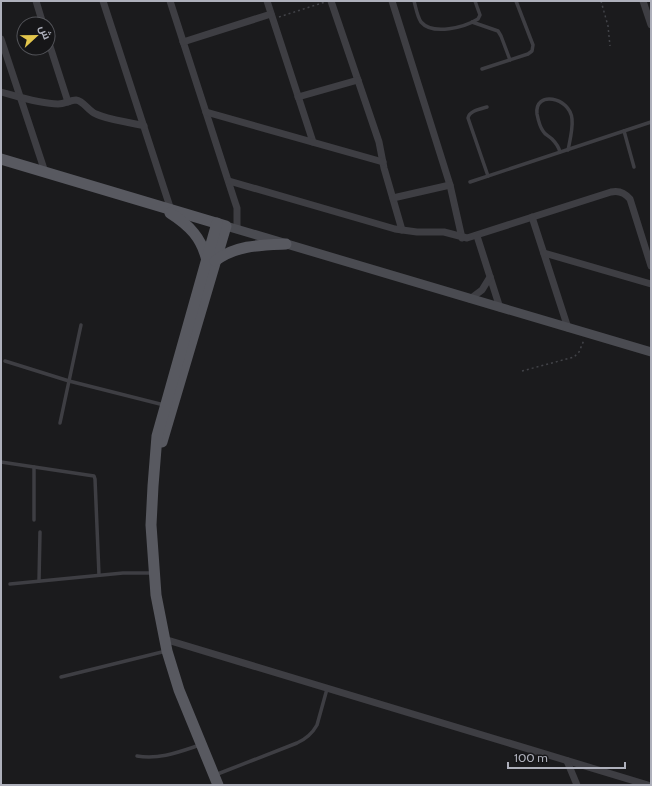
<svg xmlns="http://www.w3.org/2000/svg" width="652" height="786" font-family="Cabin,Cairo,sans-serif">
  <rect width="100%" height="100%" fill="#1b1b1d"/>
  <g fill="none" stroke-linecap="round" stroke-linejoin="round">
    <g stroke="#424348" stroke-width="1.5" stroke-dasharray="2 3" stroke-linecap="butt">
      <path d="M 601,1 L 608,26 L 610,46"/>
      <path d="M 279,17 L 325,2"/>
      <path d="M 522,371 L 574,357 L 579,352 L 584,340"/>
    </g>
    <g stroke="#3e3e43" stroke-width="3.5">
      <path d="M 414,1 C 416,8 417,16 421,22 C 433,36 465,27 478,19 L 480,15 L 475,1"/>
      <path d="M 472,22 L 498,31 L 501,36 L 510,60"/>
      <path d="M 482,69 L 528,54 L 532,51 L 533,45 L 516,1"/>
      <path d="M 487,107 C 480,109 469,111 468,118 L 488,176"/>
      <path d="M 624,131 L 634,167"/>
      <path d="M 560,152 C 559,148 556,143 552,139 C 549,136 545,135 543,131 C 540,127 538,119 537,114 C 534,90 570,97 572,119 C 573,129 570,140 568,150"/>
      <path d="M 470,182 L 651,122"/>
      <path d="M 5,361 L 69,381 L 164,405"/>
      <path d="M 60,423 L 81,325"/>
      <path d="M 1,462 L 94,476 L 95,479 L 99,575"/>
      <path d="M 34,520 L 34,467"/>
      <path d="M 39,581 L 40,532"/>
      <path d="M 10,584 L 123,573 L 153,573"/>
      <path d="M 61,677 L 166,651"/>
      <path d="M 137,756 C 159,760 179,752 200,745"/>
      <path d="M 215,775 L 297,743 C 306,739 312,734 317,725 L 327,689"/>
    </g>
    <g stroke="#3e3e43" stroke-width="7">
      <path d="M 36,1 L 43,24"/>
      <path d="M 103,1 L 171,210"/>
      <path d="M 170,1 L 234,199 L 237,208 L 237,229"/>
      <path d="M 267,1 L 313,142"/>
      <path d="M 331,1 L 379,142 L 384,168 L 402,230"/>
      <path d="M 392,1 L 450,185 L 462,238"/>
      <path d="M 643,1 L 651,25"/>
      <path d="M 1,39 L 45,172"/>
      <path d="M 48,40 L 68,102"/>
      <path d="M 183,42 L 271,14"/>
      <path d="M 1,92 C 19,97 40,104 58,104 C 65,104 70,100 76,100 C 84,101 88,111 96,114 C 108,120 130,122 144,126"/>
      <path d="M 298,97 L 358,80"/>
      <path d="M 206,112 L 383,162"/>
      <path d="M 229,181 L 395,229 L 417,232 L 444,232 L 467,238 L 611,192 C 619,190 625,193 630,199 L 651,266"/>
      <path d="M 393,198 L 450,185"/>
      <path d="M 532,217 L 568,328"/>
      <path d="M 477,236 L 500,308"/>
      <path d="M 544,253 L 651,284"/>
      <path d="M 470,299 L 482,290 L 490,277"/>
      <path d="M 164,639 L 648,785"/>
      <path d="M 567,761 L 577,785"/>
    </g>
    <path stroke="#4a4b51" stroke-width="9" d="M 226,226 L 651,352"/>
    <g stroke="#585960" stroke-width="11">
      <path d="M 1,159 L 226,226 L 162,442"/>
      <path d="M 170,213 C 189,225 202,238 207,261"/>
      <path d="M 217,223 L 157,436 L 153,486 L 151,525 L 156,595 L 167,651 L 179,690 L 218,785"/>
      <path d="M 215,261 C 236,245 261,245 286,244"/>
    </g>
  </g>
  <rect width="652" height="786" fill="none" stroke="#aeb0bb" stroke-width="4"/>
  <g transform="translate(36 36) rotate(68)"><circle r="19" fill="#161618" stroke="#535459"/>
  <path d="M0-3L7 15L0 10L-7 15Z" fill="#e3c64c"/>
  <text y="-6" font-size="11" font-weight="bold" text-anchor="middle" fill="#aeb0bb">ش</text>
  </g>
  <path d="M508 762v6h117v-6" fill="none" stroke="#aeb0bb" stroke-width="2"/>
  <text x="514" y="762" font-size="12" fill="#aeb0bb" stroke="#161618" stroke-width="3" paint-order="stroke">100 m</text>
</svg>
